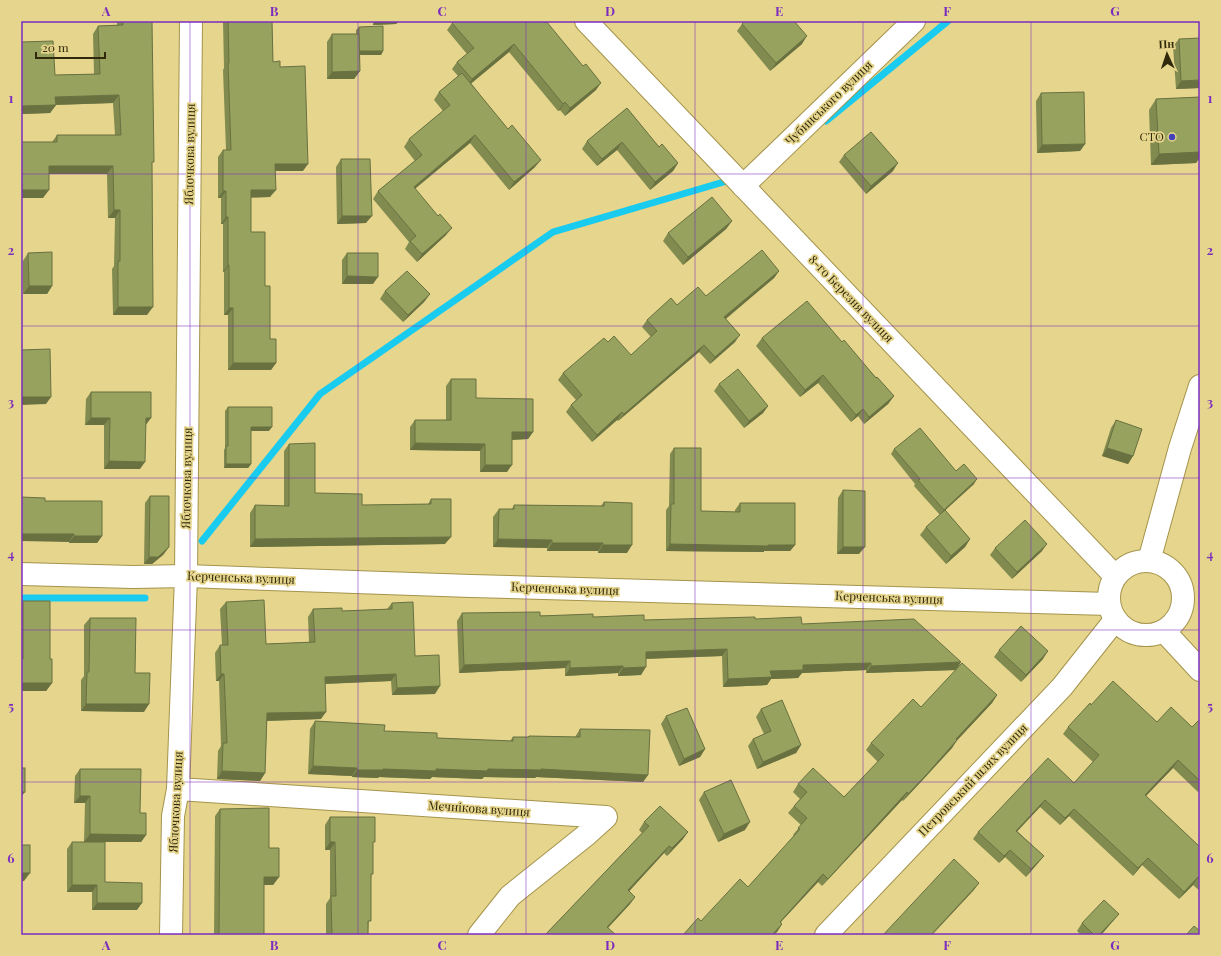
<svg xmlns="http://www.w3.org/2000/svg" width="1221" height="956" font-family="'Playfair Display',serif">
  <rect width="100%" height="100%" fill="#e6d58d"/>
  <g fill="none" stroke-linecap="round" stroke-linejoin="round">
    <g stroke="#19cbee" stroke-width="7">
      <path d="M 826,121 L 948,21"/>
      <path d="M 202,541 L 320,394 L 553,232 L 727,181"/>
      <path d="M 21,598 L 145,598"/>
    </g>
    <g stroke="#a4944c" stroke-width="24">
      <g id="minor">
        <path d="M 586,21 L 1115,576"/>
        <path d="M 743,186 L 914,21"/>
        <circle cx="1146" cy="598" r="37"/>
        <path d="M 1149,561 L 1180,448 L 1200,386"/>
        <path d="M 21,574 L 133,577 L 186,576 L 471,586 L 1109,604"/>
        <path d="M 1164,631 L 1200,670"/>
        <path d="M 178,789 L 606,817 L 585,836 L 510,896 L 479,935"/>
        <path d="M 171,935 L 173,816 L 178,789 L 186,576 L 191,21"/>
        <path d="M 826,935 L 1062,687 L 1115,620"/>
      </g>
    </g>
    <use href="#minor" stroke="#fff" stroke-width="22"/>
  </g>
  <g fill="#818b50">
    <path d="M 117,21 L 152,21 L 152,165 L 147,315 L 113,315 L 112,269 L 114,266 L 115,218 L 108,218 L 107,174 L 49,174 L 43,198 L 21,198 L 21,142 L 52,142 L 57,135 L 115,135 L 113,103 L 56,105 L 50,113 L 21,114 L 21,42 L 55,75 L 94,74 L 93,34 L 98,26 L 117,25 Z"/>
    <path d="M 223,21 L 272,21 L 273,62 L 280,67 L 303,171 L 275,171 L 270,197 L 251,197 L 251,232 L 265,286 L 270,339 L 276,363 L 271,370 L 228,370 L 228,315 L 224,315 L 224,272 L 223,272 L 223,224 L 221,224 L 221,198 L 218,198 L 218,157 L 223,150 L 226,150 L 223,70 L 224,68 Z"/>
    <path d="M 373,21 L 399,21 L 396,24 L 373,25 Z"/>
    <path d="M 543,21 L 596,90 L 565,116 L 560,110 L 558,111 L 509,52 L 471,83 L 535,167 L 509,190 L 470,143 L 415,189 L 446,235 L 417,262 L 405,249 L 409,242 L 373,199 L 378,191 L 415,161 L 404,147 L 409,139 L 443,111 L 434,100 L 439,92 L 458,76 L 452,69 L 457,62 L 467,54 L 447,30 L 452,23 Z"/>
    <path d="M 742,24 L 802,44 L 770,71 L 737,31 Z"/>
    <path d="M 359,27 L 383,51 L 381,55 L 360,55 L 360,71 L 354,79 L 327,79 L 327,42 L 332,34 L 356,34 L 356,30 Z"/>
    <path d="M 1179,39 L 1200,88 L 1176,89 L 1173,46 Z"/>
    <path d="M 1041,93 L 1085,144 L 1080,151 L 1037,153 L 1036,101 Z"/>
    <path d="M 1200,97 L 1200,157 L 1196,163 L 1151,165 L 1149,110 L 1156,99 Z"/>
    <path d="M 627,108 L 659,147 L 678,163 L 673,171 L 650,190 L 617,150 L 597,166 L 582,149 L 587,141 Z"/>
    <path d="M 844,155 L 893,171 L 866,194 L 839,162 Z"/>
    <path d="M 341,159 L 366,223 L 337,224 L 336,167 Z"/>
    <path d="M 732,221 L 726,229 L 683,265 L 663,241 L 668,233 Z"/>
    <path d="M 28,253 L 52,286 L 47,294 L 23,294 L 23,261 Z"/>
    <path d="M 347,253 L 373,284 L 342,284 L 342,260 Z"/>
    <path d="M 779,271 L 774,278 L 726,319 L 735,342 L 710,364 L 699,352 L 618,421 L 617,420 L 592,442 L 566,412 L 571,405 L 576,400 L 558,380 L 563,373 L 608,342 L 631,355 L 651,337 L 642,327 L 647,320 L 677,305 L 706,296 Z"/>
    <path d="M 385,291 L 430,294 L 424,302 L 403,322 L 380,299 Z"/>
    <path d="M 762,338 L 842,342 L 894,396 L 888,404 L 864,424 L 858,416 L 851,422 L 818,383 L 800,397 L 756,346 Z"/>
    <path d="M 451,379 L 476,398 L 533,432 L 528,439 L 512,440 L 507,472 L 480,472 L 480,451 L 410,450 L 410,427 L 415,420 L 446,420 L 446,386 Z"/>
    <path d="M 719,384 L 768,406 L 763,413 L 744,428 L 714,391 Z"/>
    <path d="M 91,392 L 146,425 L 140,469 L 104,469 L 104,425 L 85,425 L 86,399 Z"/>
    <path d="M 228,407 L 269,431 L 251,431 L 251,464 L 248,468 L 224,468 L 224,450 L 225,448 L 225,411 Z"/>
    <path d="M 1116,420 L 1133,456 L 1128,464 L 1102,456 L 1111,428 Z"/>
    <path d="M 289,444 L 315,493 L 362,505 L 428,504 L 431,499 L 445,544 L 250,547 L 250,513 L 255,505 L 284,506 L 284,451 Z"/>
    <path d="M 674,448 L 701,511 L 735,512 L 735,510 L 740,503 L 795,545 L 790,551 L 764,551 L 764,552 L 666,551 L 666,510 L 669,506 L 670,454 Z"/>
    <path d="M 894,449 L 956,471 L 974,484 L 945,510 L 970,539 L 965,547 L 946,564 L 920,535 L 926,527 L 940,515 L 914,486 L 915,484 L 891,454 Z"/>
    <path d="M 843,490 L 859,554 L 837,554 L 838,498 Z"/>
    <path d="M 150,496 L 169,547 L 163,555 L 152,564 L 144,564 L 145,503 Z"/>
    <path d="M 45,501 L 102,536 L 97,543 L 69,543 L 69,542 Z"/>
    <path d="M 604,502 L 627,553 L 598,553 L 598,551 L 547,551 L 547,548 L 493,547 L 493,517 L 499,509 L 512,509 L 514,505 L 601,506 Z"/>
    <path d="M 995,548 L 1042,551 L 1012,579 L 990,555 Z"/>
    <path d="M 23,601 L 50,659 L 52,683 L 46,691 L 21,691 L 21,604 Z"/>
    <path d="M 226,602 L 266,644 L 309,642 L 308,617 L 313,609 L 342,611 L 387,609 L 392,603 L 415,656 L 435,694 L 392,695 L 391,681 L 325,684 L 321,719 L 267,721 L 265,773 L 260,781 L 217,779 L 218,751 L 221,746 L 219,681 L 216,681 L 215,653 L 220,645 L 222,645 L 220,609 Z"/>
    <path d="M 462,613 L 593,617 L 644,620 L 755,619 L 802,624 L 961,662 L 957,668 L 997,695 L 992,703 L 957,740 L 952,748 L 921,782 L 903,801 L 902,800 L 822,886 L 818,882 L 781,922 L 782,924 L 777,932 L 701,921 L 748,887 L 794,836 L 793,835 L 801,825 L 788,813 L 800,799 L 793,792 L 798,784 L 844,797 L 878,762 L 866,750 L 871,743 L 921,707 L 956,670 L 866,673 L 866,670 L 802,673 L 798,678 L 771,679 L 767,685 L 723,687 L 722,656 L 646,659 L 641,675 L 618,676 L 618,673 L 565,676 L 565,668 L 459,673 L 457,621 Z"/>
    <path d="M 90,618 L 135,673 L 144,712 L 81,711 L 81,680 L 84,676 L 84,625 Z"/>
    <path d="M 999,650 L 1043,659 L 1021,682 L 994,657 Z"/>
    <path d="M 1091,705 L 1157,722 L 1192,727 L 1200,719 L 1200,789 L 1198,792 L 1173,768 L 1146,796 L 1200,847 L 1200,891 L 1193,885 L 1179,899 L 1142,865 L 1133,876 L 1069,816 L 1060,825 L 1040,807 L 1017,831 L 1044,856 L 1026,877 L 1005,857 L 999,863 L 973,839 L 978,832 L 1074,783 L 1093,762 L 1063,734 L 1068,727 Z"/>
    <path d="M 761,709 L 801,745 L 796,753 L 757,769 L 748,746 L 753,739 L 764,734 L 756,717 Z"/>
    <path d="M 666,716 L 705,749 L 700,757 L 679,766 L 661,724 Z"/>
    <path d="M 315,721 L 384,731 L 437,738 L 510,741 L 513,737 L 528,737 L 529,736 L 575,737 L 580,729 L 648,775 L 643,782 L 536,777 L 535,778 L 484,777 L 482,779 L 432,777 L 430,779 L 379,777 L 378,778 L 352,777 L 352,776 L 308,774 L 310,729 Z"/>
    <path d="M 80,769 L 146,835 L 141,842 L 84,842 L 85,803 L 74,803 L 75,776 Z"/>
    <path d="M 704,792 L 745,830 L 718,842 L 699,800 Z"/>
    <path d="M 220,809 L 269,848 L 279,877 L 273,885 L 264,885 L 264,935 L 214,935 L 215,816 Z"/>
    <path d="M 330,817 L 373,845 L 368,935 L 326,935 L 326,904 L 330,898 L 330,850 L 325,850 L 325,825 Z"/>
    <path d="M 644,822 L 683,839 L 667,856 L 664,853 L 629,891 L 635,897 L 630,904 L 608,928 L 545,935 L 642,833 L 639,830 Z"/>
    <path d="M 72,842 L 105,882 L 137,910 L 92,910 L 92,892 L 67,892 L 67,849 Z"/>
    <path d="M 1119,914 L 1101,935 L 1081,935 L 1077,931 L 1082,923 Z"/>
  </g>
  <g fill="#697141">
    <path d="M 376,21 L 399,21 L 396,24 L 373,25 Z"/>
    <path d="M 807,36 L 802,44 L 770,71 L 776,63 Z"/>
    <path d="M 514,44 L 509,52 L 467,87 L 472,79 Z"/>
    <path d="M 359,51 L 383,51 L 381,55 L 356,55 Z"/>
    <path d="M 360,71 L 354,79 L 327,79 L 332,72 Z"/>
    <path d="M 1200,80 L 1200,88 L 1176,89 L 1181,81 Z"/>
    <path d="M 601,83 L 596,90 L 565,116 L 570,108 Z"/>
    <path d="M 119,95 L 113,103 L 50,105 L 55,97 Z"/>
    <path d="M 565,102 L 560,110 L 558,111 L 563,104 Z"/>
    <path d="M 56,105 L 50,113 L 21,114 L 21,106 Z"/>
    <path d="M 475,135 L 470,143 L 408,194 L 414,187 Z"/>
    <path d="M 622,142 L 617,150 L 597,166 L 602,159 Z"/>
    <path d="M 1085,144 L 1080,151 L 1037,153 L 1042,145 Z"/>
    <path d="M 1200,152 L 1200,157 L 1196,163 L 1151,165 L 1159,154 Z"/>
    <path d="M 541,160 L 535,167 L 509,190 L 514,182 Z"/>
    <path d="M 678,163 L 673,171 L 650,190 L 655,182 Z"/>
    <path d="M 898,163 L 893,171 L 866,194 L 871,186 Z"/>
    <path d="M 275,164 L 308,164 L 303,171 L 270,171 Z"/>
    <path d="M 49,166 L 113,166 L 107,174 L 43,174 Z"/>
    <path d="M 22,190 L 49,190 L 43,198 L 21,198 L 21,192 Z"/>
    <path d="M 251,190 L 276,190 L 270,197 L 246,198 Z"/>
    <path d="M 223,191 L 226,191 L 221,198 L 218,198 Z"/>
    <path d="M 114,210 L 120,210 L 115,218 L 108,218 Z"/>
    <path d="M 342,216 L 372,216 L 366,223 L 337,224 Z"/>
    <path d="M 226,217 L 228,217 L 223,224 L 221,224 Z"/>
    <path d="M 732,221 L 726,229 L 683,265 L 688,257 Z"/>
    <path d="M 452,228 L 446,235 L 417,262 L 422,254 Z"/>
    <path d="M 228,265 L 229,265 L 224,272 L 223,272 Z"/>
    <path d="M 779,271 L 774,278 L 719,324 L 724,317 Z"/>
    <path d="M 347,276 L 378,277 L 373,284 L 342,284 Z"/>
    <path d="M 29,286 L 52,286 L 47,294 L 23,294 Z"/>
    <path d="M 430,294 L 424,302 L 403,322 L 408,315 Z"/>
    <path d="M 118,307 L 153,307 L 147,315 L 113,315 Z"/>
    <path d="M 229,308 L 233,308 L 228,315 L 224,315 Z"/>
    <path d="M 740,335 L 735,342 L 710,364 L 715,357 Z"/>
    <path d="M 704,345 L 699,352 L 618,421 L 624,414 Z"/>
    <path d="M 233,363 L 276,363 L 271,370 L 228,370 Z"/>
    <path d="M 823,375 L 818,383 L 800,397 L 805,390 Z"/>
    <path d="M 894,396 L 888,404 L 864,424 L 869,417 Z"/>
    <path d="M 21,397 L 51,397 L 46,404 L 21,405 Z"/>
    <path d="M 768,406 L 763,413 L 744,428 L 749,421 Z"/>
    <path d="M 863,409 L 858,416 L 851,422 L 856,415 Z"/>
    <path d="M 622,412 L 617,420 L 592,442 L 597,435 Z"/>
    <path d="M 91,418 L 110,418 L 104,425 L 85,425 Z"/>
    <path d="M 146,418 L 151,418 L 145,426 Z"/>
    <path d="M 251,427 L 272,427 L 269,431 L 248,431 Z"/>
    <path d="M 512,432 L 533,432 L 528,439 L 507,440 Z"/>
    <path d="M 415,443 L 485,444 L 480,451 L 410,450 Z"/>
    <path d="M 1107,448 L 1133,456 L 1128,464 L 1102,456 Z"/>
    <path d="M 109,461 L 145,462 L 140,469 L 104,469 Z"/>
    <path d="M 226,464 L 251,464 L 248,468 L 224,468 Z"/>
    <path d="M 485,465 L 512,465 L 507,472 L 480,472 Z"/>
    <path d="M 977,479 L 974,484 L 940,515 L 944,510 Z"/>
    <path d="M 21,534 L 74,534 L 69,542 L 21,541 Z"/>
    <path d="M 74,536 L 102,536 L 97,543 L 69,543 Z"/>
    <path d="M 451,537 L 445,544 L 250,547 L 255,539 Z"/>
    <path d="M 498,539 L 552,540 L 547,548 L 493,547 Z"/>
    <path d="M 970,539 L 965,547 L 946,564 L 951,556 Z"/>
    <path d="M 552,543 L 603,543 L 598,551 L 547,551 Z"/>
    <path d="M 670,544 L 768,545 L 795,545 L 790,551 L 764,551 L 764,552 L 666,551 Z"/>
    <path d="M 1047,544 L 1042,551 L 1012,579 L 1017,572 Z"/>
    <path d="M 603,545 L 632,545 L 627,553 L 598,553 Z"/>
    <path d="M 169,547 L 163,555 L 152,564 L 144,564 L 149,557 Z"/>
    <path d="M 843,547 L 865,547 L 859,554 L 837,554 Z"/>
    <path d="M 727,649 L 722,656 L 640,659 L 646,652 Z"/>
    <path d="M 1048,651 L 1043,659 L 1021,682 L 1026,675 Z"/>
    <path d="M 570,661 L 565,668 L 459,673 L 464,665 Z"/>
    <path d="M 961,662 L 956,670 L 866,673 L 871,666 Z"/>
    <path d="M 871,663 L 866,670 L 802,673 L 798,678 L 771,679 L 767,685 L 723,687 L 728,679 L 803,665 Z"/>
    <path d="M 623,666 L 618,673 L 565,676 L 570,668 Z"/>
    <path d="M 646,667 L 641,675 L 618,676 L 623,668 Z"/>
    <path d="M 221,674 L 224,674 L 219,681 L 216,681 Z"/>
    <path d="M 396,674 L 391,681 L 320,684 L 325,677 Z"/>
    <path d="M 21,683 L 52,683 L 46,691 L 21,691 Z"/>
    <path d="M 440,686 L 435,694 L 392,695 L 397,688 Z"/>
    <path d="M 997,695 L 992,703 L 951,747 L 956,739 Z"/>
    <path d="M 86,704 L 149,704 L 144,712 L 81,711 Z"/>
    <path d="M 326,712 L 321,719 L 262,721 L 267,713 Z"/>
    <path d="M 957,740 L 952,748 L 903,801 L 908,794 Z"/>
    <path d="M 801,745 L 796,753 L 757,769 L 763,762 Z"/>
    <path d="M 705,749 L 700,757 L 679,766 L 684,759 Z"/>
    <path d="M 1178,760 L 1173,768 L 1140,802 L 1145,795 Z"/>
    <path d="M 313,766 L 357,768 L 352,776 L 308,774 Z"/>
    <path d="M 383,769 L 541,769 L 648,775 L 643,782 L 536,777 L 535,778 L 484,777 L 482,779 L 432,777 L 430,779 L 379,777 L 378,778 L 352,777 L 357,770 Z"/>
    <path d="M 222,771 L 265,773 L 260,781 L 217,779 Z"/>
    <path d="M 21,792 L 25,792 L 21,797 Z"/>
    <path d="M 907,792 L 902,800 L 822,886 L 828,879 Z"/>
    <path d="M 80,796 L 90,796 L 85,803 L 74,803 Z"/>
    <path d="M 1045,800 L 1040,807 L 1011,838 L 1016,831 Z"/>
    <path d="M 1074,809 L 1069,816 L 1060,825 L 1065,818 Z"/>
    <path d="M 750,822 L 745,830 L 718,842 L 724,834 Z"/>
    <path d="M 688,832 L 683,839 L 667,856 L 672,848 Z"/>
    <path d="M 90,834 L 146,835 L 141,842 L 84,842 Z"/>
    <path d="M 330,842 L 335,842 L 330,850 L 325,850 Z"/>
    <path d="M 669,846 L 664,853 L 623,898 L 628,890 Z"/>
    <path d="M 1010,850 L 1005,857 L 999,863 L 1004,856 Z"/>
    <path d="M 1044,856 L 1026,877 L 1031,869 Z"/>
    <path d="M 1148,858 L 1142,865 L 1133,876 L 1138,868 Z"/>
    <path d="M 21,873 L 30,873 L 24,881 L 21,881 Z"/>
    <path d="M 823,874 L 818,882 L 774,929 L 780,922 Z"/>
    <path d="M 264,877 L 279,877 L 273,885 L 259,885 Z"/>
    <path d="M 1198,877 L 1193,885 L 1179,899 L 1184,892 Z"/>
    <path d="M 979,883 L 974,890 L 932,935 L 931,935 Z"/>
    <path d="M 72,885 L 97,885 L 92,892 L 67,892 Z"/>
    <path d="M 635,897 L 630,904 L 602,934 L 607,927 Z"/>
    <path d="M 97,903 L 142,903 L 137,910 L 92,910 Z"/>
    <path d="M 1119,914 L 1101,935 L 1099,935 Z"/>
    <path d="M 782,924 L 777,932 L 774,935 L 772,935 Z"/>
  </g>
  <g fill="#96a25d" stroke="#697141">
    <path d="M 123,21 L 152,21 L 154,162 L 152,162 L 153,307 L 118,307 L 118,261 L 120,261 L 120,210 L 114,210 L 113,166 L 49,166 L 49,190 L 22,190 L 22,184 L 21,184 L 21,142 L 57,142 L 57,135 L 121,135 L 119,95 L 55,97 L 56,105 L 21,106 L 21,42 L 53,41 L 55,75 L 100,74 L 98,26 L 123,25 Z"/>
    <path d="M 228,21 L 272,21 L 273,62 L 280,61 L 280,67 L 305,66 L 308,164 L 275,164 L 276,190 L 251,190 L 251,232 L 265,232 L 265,286 L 270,286 L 270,339 L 276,339 L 276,363 L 233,363 L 233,308 L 229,308 L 229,265 L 228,265 L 228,217 L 226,217 L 226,191 L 223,191 L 223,150 L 231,150 L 228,63 L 229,63 Z"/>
    <path d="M 454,21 L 543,21 L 544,23 L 546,21 L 583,66 L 586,64 L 601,83 L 570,108 L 565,102 L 563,104 L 514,44 L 472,79 L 457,62 L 474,48 L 452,23 Z"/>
    <path d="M 745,21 L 794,21 L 807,36 L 776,63 L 742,24 Z"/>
    <path d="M 383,26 L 383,51 L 359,51 L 359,27 Z"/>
    <path d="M 332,34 L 359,34 L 360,71 L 332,72 Z"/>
    <path d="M 1200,38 L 1200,80 L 1181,81 L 1179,39 Z"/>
    <path d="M 462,73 L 508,129 L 512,125 L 541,160 L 514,182 L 475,135 L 414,187 L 438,216 L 440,214 L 452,228 L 422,254 L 410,241 L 416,236 L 378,191 L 422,155 L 409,139 L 450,105 L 439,92 Z"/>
    <path d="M 1084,92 L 1085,144 L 1042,145 L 1041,93 Z"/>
    <path d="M 1200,97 L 1200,152 L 1159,154 L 1156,99 Z"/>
    <path d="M 627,108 L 659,147 L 662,144 L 678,163 L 655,182 L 622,142 L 602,159 L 587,141 Z"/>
    <path d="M 871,132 L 898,163 L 871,186 L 844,155 Z"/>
    <path d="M 341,159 L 370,159 L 372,216 L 342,216 Z"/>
    <path d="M 712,197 L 732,221 L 688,257 L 668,233 Z"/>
    <path d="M 762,250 L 779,271 L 724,317 L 740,335 L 715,357 L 704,345 L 624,414 L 622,412 L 597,435 L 571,405 L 582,395 L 563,373 L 604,338 L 608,342 L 614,336 L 631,355 L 657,331 L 647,320 L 671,298 L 677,305 L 698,287 L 706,296 Z"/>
    <path d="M 52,252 L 52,286 L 29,286 L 28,253 Z"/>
    <path d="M 347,253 L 378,253 L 378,277 L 347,276 Z"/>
    <path d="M 407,271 L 430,294 L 408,315 L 385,291 Z"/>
    <path d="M 807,301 L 842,342 L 844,340 L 876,378 L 877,377 L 894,396 L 869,417 L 863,409 L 856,415 L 823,375 L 805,390 L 762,338 Z"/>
    <path d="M 50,349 L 51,397 L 21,397 L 21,350 Z"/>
    <path d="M 738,369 L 768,406 L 749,421 L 719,384 Z"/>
    <path d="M 451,379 L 476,379 L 476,398 L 533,399 L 533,432 L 512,432 L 512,465 L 485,465 L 485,444 L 415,443 L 415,420 L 451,420 Z"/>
    <path d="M 91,392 L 151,392 L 151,418 L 146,418 L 145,462 L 109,461 L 110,418 L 91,418 Z"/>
    <path d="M 228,407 L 272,407 L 272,427 L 251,427 L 251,464 L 226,464 L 226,446 L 228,446 Z"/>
    <path d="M 1116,420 L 1142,429 L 1133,456 L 1107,448 Z"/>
    <path d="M 920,428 L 956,471 L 964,464 L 977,479 L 944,510 L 918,480 L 920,479 L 894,449 Z"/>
    <path d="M 315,443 L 315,493 L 362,494 L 362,505 L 431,504 L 431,499 L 451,499 L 451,537 L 255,539 L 255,505 L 289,506 L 289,444 Z"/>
    <path d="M 674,448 L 701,448 L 701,511 L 740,512 L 740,503 L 795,503 L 795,545 L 768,545 L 768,546 L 670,544 L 671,504 L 674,504 Z"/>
    <path d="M 843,490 L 865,491 L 865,547 L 843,547 Z"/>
    <path d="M 150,496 L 169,496 L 169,547 L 158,557 L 149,557 Z"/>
    <path d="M 21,497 L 45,498 L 45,501 L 102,501 L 102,536 L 74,536 L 74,534 L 21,534 Z"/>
    <path d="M 604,502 L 632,503 L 632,545 L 603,545 L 603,543 L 552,543 L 552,540 L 498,539 L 499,509 L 514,509 L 514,505 L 604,506 Z"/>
    <path d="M 945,510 L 970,539 L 951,556 L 926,527 Z"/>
    <path d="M 1025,520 L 1047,544 L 1017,572 L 995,548 Z"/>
    <path d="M 264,600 L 266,644 L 315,642 L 313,609 L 342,608 L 342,611 L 392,609 L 392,603 L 413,602 L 415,656 L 439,655 L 440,686 L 397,688 L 396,674 L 325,677 L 326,712 L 267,713 L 265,773 L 222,771 L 223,743 L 227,743 L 224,674 L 221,674 L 220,645 L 228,645 L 226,602 Z"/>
    <path d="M 23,601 L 50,601 L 50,659 L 52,659 L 52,683 L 21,683 L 21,659 L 23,659 Z"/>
    <path d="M 540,612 L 540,616 L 593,614 L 593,617 L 644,615 L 644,620 L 755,617 L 755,619 L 801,617 L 802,624 L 914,619 L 961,662 L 871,666 L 871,663 L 803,665 L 803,670 L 770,671 L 772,677 L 728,679 L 727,649 L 646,652 L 646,667 L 623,668 L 623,666 L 570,668 L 570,661 L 464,665 L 462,613 Z"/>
    <path d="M 90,618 L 136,618 L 135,673 L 150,673 L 149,704 L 86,704 L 87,672 L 89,672 Z"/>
    <path d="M 1021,626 L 1048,651 L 1026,675 L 999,650 Z"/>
    <path d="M 962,663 L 997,695 L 956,739 L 957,740 L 927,774 L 908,794 L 907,792 L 828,879 L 823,874 L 780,922 L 782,924 L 772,935 L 683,935 L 698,918 L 701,921 L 740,879 L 748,887 L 800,829 L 798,828 L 807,818 L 794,806 L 807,792 L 798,784 L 813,768 L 844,797 L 884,755 L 871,743 L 913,699 L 921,707 Z"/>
    <path d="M 1113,681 L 1157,722 L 1171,707 L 1192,727 L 1200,719 L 1200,781 L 1178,760 L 1145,795 L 1200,847 L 1200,879 L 1198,877 L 1184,892 L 1148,858 L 1138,868 L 1074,809 L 1065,818 L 1045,800 L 1016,831 L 1044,856 L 1031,869 L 1010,850 L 1004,856 L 978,832 L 1048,758 L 1074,783 L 1099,755 L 1068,727 L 1090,703 L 1091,705 Z"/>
    <path d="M 782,700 L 801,745 L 763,762 L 753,739 L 771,731 L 761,709 Z"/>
    <path d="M 687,708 L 705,749 L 684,759 L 666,716 Z"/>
    <path d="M 315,721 L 385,725 L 384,731 L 437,733 L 437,738 L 513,741 L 513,737 L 529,737 L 529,736 L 580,737 L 580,729 L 650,730 L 648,775 L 541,769 L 541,770 L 488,769 L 487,771 L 436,769 L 436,771 L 383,769 L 383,770 L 357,770 L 357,768 L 313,766 Z"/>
    <rect x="21" y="768" width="4" height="24"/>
    <path d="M 80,769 L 141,769 L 140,813 L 146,813 L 146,835 L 90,834 L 90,796 L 80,796 Z"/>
    <path d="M 731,780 L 750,822 L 724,834 L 704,792 Z"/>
    <path d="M 660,806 L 688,832 L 672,848 L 669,846 L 628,890 L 635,897 L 607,927 L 616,935 L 545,935 L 649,826 L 644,822 Z"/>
    <path d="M 269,808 L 269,848 L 279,848 L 279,877 L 264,877 L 264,935 L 219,935 L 220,809 Z"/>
    <path d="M 330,817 L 375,817 L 375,842 L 373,842 L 373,874 L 371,874 L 371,921 L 368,921 L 368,935 L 332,935 L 331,896 L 336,896 L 335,842 L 330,842 Z"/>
    <path d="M 72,842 L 105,842 L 105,882 L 142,883 L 142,903 L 97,903 L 97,885 L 72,885 Z"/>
    <rect x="21" y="845" width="9" height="28"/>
    <path d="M 954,859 L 979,883 L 931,935 L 926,935 L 925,934 L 924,935 L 883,935 Z"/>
    <path d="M 1104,900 L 1119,914 L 1099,935 L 1094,935 L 1082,923 Z"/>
    <path d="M 1194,926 L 1200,931 L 1200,935 L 1186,935 Z"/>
  </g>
  <path fill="none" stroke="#7b2cbf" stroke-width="1" stroke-opacity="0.55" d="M 190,21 L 190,935M 358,21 L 358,935M 526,21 L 526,935M 695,21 L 695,935M 863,21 L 863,935M 1031,21 L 1031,935M 21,174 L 1200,174M 21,326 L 1200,326M 21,478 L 1200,478M 21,630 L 1200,630M 21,782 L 1200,782"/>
  <circle fill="#4241b7" stroke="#e6d58d" stroke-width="1.5" cx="1172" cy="137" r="4"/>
  <g text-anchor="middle" stroke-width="3.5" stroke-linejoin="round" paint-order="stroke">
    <g font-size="12" fill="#30290b" stroke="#e6d58d">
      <text transform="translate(829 103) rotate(-44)" y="4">Чубинського вулиця</text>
      <text transform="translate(190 154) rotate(-89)" y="4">Яблочкова вулиця</text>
      <text transform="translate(851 299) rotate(46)" y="4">8-го Березня вулиця</text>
      <text transform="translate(187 478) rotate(-89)" y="4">Яблочкова вулиця</text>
      <text transform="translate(241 578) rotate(2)" y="4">Керченська вулиця</text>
      <text transform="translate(565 589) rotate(2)" y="4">Керченська вулиця</text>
      <text transform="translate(889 598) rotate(2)" y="4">Керченська вулиця</text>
      <text transform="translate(973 780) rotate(-46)" y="4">Петровський шлях вулиця</text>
      <text transform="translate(176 802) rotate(-87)" y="4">Яблочкова вулиця</text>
      <text transform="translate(479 809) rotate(4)" y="4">Мєчнікова вулиця</text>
    </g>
    <g font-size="12" fill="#30290b" stroke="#e6d58d" text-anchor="end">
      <text x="1164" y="141">СТО</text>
    </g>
  </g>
  <rect width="1221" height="956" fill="none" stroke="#e6d58d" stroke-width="44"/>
  <g transform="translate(1167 54) rotate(357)" stroke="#e6d58d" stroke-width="3" paint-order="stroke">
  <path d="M0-3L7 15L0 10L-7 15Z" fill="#30290b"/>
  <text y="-6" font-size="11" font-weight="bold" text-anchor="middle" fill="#30290b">Пн</text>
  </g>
  <path d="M36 52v6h69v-6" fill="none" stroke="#30290b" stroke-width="2"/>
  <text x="42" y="52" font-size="12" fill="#30290b" stroke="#e6d58d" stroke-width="3" paint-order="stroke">20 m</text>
  <rect x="22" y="22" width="1177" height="912" fill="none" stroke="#7b2cbf" stroke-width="1.5"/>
  <g font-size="13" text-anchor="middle" font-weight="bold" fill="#7b2cbf">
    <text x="106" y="16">A</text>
    <text x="274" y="16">B</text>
    <text x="442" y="16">C</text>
    <text x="610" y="16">D</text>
    <text x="779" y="16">E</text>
    <text x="947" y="16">F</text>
    <text x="1115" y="16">G</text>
    <text x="11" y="103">1</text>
    <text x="1210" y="103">1</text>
    <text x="11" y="255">2</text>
    <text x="1210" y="255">2</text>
    <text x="11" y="407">3</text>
    <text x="1210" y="407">3</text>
    <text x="11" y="559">4</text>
    <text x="1210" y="559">4</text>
    <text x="11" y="711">5</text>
    <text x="1210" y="711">5</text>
    <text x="11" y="863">6</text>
    <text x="1210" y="863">6</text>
    <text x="106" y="950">A</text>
    <text x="274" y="950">B</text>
    <text x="442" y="950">C</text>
    <text x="610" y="950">D</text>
    <text x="779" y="950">E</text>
    <text x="947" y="950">F</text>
    <text x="1115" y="950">G</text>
  </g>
</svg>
